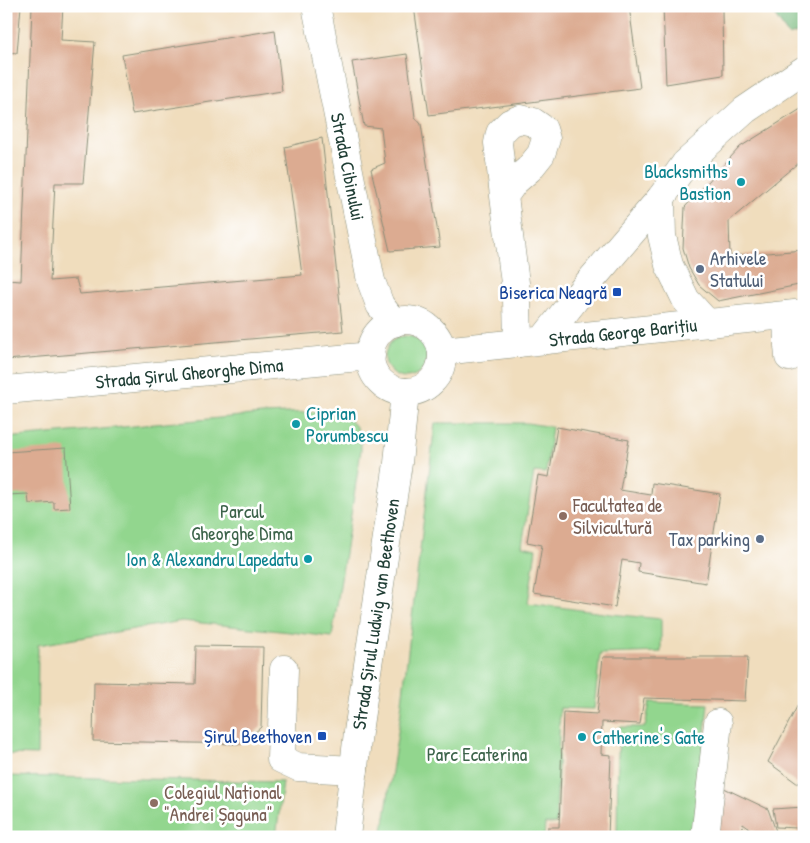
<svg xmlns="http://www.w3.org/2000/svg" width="810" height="843" font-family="'Patrick Hand',sans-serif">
  <rect width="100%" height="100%" fill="#fff"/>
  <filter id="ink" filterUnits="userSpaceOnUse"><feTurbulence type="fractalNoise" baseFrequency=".02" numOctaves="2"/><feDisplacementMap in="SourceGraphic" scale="10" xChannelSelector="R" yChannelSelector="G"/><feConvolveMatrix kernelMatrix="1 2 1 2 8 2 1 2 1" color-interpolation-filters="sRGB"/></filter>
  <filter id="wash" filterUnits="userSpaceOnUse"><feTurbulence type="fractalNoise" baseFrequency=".0096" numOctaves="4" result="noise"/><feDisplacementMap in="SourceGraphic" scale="20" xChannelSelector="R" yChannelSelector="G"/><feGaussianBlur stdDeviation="1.12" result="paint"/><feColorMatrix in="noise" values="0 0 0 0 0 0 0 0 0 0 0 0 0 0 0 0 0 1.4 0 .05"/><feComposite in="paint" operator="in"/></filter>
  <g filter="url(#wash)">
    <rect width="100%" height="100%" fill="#f0ddbd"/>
    <g fill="#92d68e" stroke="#588a61">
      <circle cx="406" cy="357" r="21"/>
      <path d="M 338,411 C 355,424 361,427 361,450 L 332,637 L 290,632 L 182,621 L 38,645 L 37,755 L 6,754 L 6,438 L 262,414 Z"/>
      <path d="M 435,423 L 527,423 L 552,427 L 546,473 L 534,472 L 522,546 L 536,549 L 528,603 L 611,614 L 661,619 L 661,652 L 600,654 L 594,709 L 560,708 L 556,824 L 545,824 L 544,837 L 382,837 L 400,719 Z"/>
      <path d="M 650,702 L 708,704 L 694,837 L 617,837 L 618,757 L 619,727 L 645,727 Z"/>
      <path d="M 6,776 L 283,782 L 276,837 L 6,837 Z"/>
    </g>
    <path fill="#75b779" stroke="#4a7a56" d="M 768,6 L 804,6 L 804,31 L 789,36 Z"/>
    <g id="blocks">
      <g fill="#dcab91">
        <path d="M 6,6 L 21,6 L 17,53 L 6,52 Z"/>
        <path d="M 32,6 L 63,6 L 61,40 L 95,42 L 83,183 L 55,183 L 50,281 L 76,279 L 80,294 L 302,275 L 285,147 L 322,138 L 343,331 L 6,360 L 6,280 L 21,281 Z"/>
        <path d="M 414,6 L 629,6 L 640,88 L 429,115 Z"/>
        <path d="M 663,6 L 720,6 L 722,10 L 723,75 L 666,84 Z"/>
        <path d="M 275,30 L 282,91 L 132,114 L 122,55 Z"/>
        <path d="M 407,54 L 415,117 L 421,124 L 440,247 L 390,251 L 371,169 L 385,163 L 381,128 L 364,126 L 352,62 Z"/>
        <path d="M 804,107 L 804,158 L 729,221 L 730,256 L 804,250 L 804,284 L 718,301 L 699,285 L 689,268 L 683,248 L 685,207 L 740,147 Z"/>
        <path d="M 557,427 L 629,440 L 620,490 L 651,495 L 652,483 L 720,494 L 706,583 L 638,572 L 639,563 L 622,560 L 615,607 L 534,594 L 542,545 L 527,542 L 538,475 L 549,477 Z"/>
        <path d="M 66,448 L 70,508 L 54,509 L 54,502 L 29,504 L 28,494 L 7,495 L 6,452 Z"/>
        <path d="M 196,646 L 263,647 L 261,727 L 242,744 L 93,741 L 94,682 L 195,684 Z"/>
        <path d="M 603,657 L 748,657 L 745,701 L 644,698 L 640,724 L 602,722 L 601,754 L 611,755 L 608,837 L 547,837 L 548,827 L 559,827 L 563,712 L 597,714 Z"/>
        <path d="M 801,699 L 804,701 L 804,771 L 798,784 L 768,762 Z"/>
        <path d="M 724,788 L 768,809 L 777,834 L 773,837 L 761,837 L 743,824 L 741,837 L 717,837 Z"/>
        <path d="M 804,807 L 804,837 L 799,837 L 797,828 L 776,827 L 773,809 Z"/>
      </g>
    </g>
  </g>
  <g filter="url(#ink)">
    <use href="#blocks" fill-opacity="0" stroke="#888d78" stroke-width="1"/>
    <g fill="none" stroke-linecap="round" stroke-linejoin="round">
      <g stroke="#888d78" stroke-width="29">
        <g id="minor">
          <path id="s1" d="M 316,6 L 371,281 L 380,305 L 394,323"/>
          <path d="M 504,196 L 514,182 L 529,169 L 541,154 L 546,139 L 543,129 L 533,122 L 520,119 L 510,123 L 500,133 L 498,143 L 504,196 L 517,299 L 518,343"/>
          <path d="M 661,198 L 662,236 L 669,265 L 686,300 L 707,323"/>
          <path d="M 787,315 L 788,346 L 789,357"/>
          <circle cx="406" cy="356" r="36"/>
          <path d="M 543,340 L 579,294 L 661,198 L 685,164 L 745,110 L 804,70"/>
          <path id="s2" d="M 442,351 L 804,313"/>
          <path id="s3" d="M 6,390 L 371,356"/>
          <path d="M 284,669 L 281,759 L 298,767 L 354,770"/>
          <path id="s4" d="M 346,837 L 358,732 L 398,463 L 405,392"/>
          <path d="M 705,837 L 718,723"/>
        </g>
      </g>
      <use href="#minor" stroke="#fff" stroke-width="28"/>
    </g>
  </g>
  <g fill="#0f9aa8" stroke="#fff" stroke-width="2">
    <circle cx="741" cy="182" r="5"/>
    <circle cx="296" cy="424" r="5"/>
    <circle cx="308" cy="559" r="5"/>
    <circle cx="582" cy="737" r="5"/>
  </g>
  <g fill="#5c6f8a" stroke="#fff" stroke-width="2">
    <circle cx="700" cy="269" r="5"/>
    <circle cx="760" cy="539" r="5"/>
  </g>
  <g fill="#1a4fb4" stroke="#fff" stroke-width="2">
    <rect x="612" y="287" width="10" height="10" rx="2.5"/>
    <rect x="317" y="731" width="10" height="10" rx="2.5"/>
  </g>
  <g fill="#8d6e63" stroke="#fff" stroke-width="2">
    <circle cx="563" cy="516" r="5"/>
    <circle cx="154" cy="803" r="5"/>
  </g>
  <g text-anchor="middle" stroke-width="5" stroke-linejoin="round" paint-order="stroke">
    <g font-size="19" fill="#1f3d34" stroke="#fff">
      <text dy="7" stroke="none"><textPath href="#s1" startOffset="164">Strada Cibinului</textPath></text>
      <text dy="7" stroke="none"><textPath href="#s2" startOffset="182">Strada George Barițiu</textPath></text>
      <text dy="7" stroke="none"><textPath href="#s3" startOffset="184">Strada Șirul Gheorghe Dima</textPath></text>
      <text dy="7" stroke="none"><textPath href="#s4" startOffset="225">Strada Șirul Ludwig van Beethoven</textPath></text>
    </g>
    <g font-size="19" fill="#0d838f" stroke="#fff" text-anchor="end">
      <text x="731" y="178">Blacksmiths'<tspan x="731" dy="22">Bastion</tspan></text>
      <text x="306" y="420" text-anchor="start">Ciprian<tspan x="306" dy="22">Porumbescu</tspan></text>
      <text x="298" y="566">Ion &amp; Alexandru Lapedatu</text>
      <text x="592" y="744" text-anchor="start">Catherine's Gate</text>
    </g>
    <g font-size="19" fill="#4e5e75" stroke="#fff" text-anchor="start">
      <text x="710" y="265">Arhivele<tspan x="710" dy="22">Statului</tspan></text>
      <text x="750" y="546" text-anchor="end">Tax parking</text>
    </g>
    <g font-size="19" fill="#164399" stroke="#fff" text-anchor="end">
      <text x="607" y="299">Biserica Neagră</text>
      <text x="312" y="743">Șirul Beethoven</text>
    </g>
    <g font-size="19" fill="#785e54" stroke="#fff" text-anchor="start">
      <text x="573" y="512">Facultatea de<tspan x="573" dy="22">Silvicultură</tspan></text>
      <text x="164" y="799">Colegiul Național<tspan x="164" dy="22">"Andrei Șaguna"</tspan></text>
    </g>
    <g font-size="19" fill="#3c634a" stroke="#fff">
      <text x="242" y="518">Parcul<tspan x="242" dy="22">Gheorghe Dima</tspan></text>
      <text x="477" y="761">Parc Ecaterina</text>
    </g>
  </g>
  <rect width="810" height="843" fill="none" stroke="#fff" stroke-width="25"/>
</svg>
